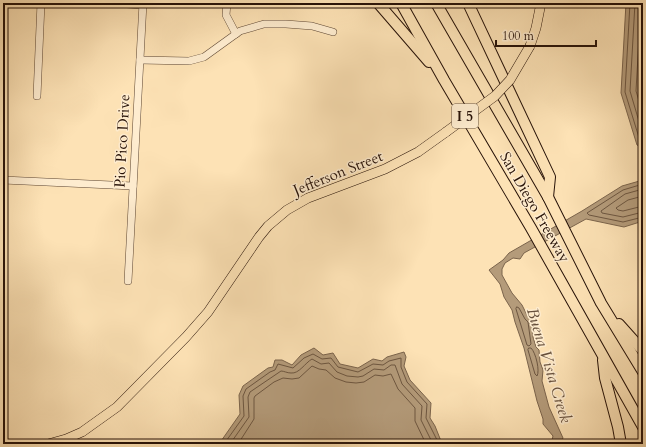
<svg xmlns="http://www.w3.org/2000/svg" width="646" height="447" font-family="Cardo,serif">
  <rect width="100%" height="100%" fill="#fde2b5"/>
  <filter id="stains"><feTurbulence type="fractalNoise" baseFrequency=".005" numOctaves="4"/><feColorMatrix values="0 0 0 0 .2 0 0 0 0 .09 0 0 0 0 .02 0 0 0 .5 -.17"/></filter>
  <radialGradient id="worn" r=".72"><stop offset=".6" stop-color="#630" stop-opacity="0"/><stop offset="1" stop-color="#630" stop-opacity=".3"/></radialGradient>
  <g fill="#b49b7a" stroke="#7b644c">
    <path d="M 626,3 L 643,3 L 643,148 L 637,145 L 621,93 Z"/>
    <path d="M 643,180 L 643,221 L 624,227 L 586,219 L 524,253 L 520,259 L 513,258 L 505,263 L 502,269 L 502,275 L 512,293 L 522,305 L 528,317 L 532,317 L 533,337 L 536,347 L 539,350 L 540,362 L 543,370 L 542,381 L 549,407 L 563,438 L 560,444 L 551,444 L 553,436 L 543,424 L 543,419 L 537,401 L 524,348 L 515,322 L 512,310 L 504,297 L 500,284 L 489,270 L 503,260 L 509,253 L 582,211 L 622,186 Z"/>
    <path d="M 314,348 L 323,355 L 333,353 L 340,364 L 358,368 L 373,359 L 382,361 L 387,357 L 404,352 L 406,357 L 404,366 L 410,380 L 431,403 L 430,418 L 435,426 L 441,441 L 447,444 L 219,444 L 240,414 L 239,395 L 243,386 L 268,368 L 273,367 L 275,360 L 282,360 L 292,365 L 301,355 Z"/>
  </g>
  <g fill="none" stroke-linecap="round" stroke-linejoin="round">
    <g stroke="#6d5640" stroke-width="1">
      <path d="M 630,3 L 625,92 L 640,141 L 643,143"/>
      <path d="M 635,3 L 630,91 L 643,135"/>
      <path d="M 641,3 L 636,91 L 643,114"/>
      <path d="M 643,184 L 623,190 L 587,213 L 589,215 L 623,222 L 643,217"/>
      <path d="M 643,189 L 625,194 L 601,211 L 602,213 L 623,217 L 643,212"/>
      <path d="M 643,196 L 628,200 L 616,208 L 618,210 L 623,211 L 643,206"/>
      <path d="M 517,307 L 519,308 L 525,319 L 528,322 L 531,344 L 529,346 L 527,345 L 516,309 Z"/>
      <path d="M 529,348 L 531,348 C 536,353 540,371 537,376 L 535,374 L 528,350 Z"/>
      <path d="M 224,444 L 244,416 L 243,396 L 246,389 L 270,372 L 275,370 L 278,364 L 293,368 L 304,358 L 313,354 L 322,359 L 331,358 L 338,367 L 358,372 L 373,364 L 383,365 L 389,361 L 401,358 L 401,367 L 407,382 L 427,404 L 426,418 L 439,444"/>
      <path d="M 230,444 L 249,417 L 248,397 L 250,392 L 281,371 C 284,371 287,373 291,373 C 299,374 305,363 312,359 L 321,364 L 329,363 L 337,372 L 347,376 L 358,377 L 363,376 L 374,369 L 384,370 L 391,365 L 395,365 L 402,384 L 422,406 L 421,420 L 433,444"/>
      <path d="M 238,444 L 254,419 L 254,398 L 255,396 L 274,382 L 283,378 L 292,379 L 299,378 L 312,366 L 319,369 L 326,370 L 335,378 L 346,382 L 356,383 L 364,382 L 375,375 L 383,376 L 391,374 L 398,389 L 415,408 L 415,421 L 426,444"/>
    </g>
    <g stroke="#5c4532" stroke-width="8">
      <g id="minor">
        <path d="M 111,3 L 143,5"/>
        <path d="M 227,3 L 226,15 L 236,34"/>
        <path d="M 140,60 L 189,61 L 204,57 L 240,31 L 264,24 L 286,24 L 312,26 L 333,32"/>
        <path d="M 37,96 L 41,3"/>
        <path d="M 3,180 L 133,186"/>
        <path d="M 128,281 L 143,3"/>
      </g>
    </g>
    <g stroke="#261107" stroke-width="10">
      <g id="major">
        <path d="M 530,46 L 536,28 L 541,3"/>
        <path d="M 48,444 L 66,439 L 82,432 L 117,407 L 186,337 L 208,312 L 259,237 L 268,226 L 287,210 L 308,198 L 385,169 L 418,152 L 446,132"/>
      </g>
    </g>
    <g stroke="#261107" stroke-width="12">
      <g id="highway">
        <path d="M 378,3 L 429,62"/>
        <path d="M 401,3 L 444,80 L 531,228 L 643,427"/>
        <path d="M 436,3 L 548,197 L 601,303 L 643,372"/>
        <path d="M 468,3 L 550,177 L 548,197"/>
        <path d="M 619,324 L 643,351"/>
        <path d="M 603,360 L 605,378 L 618,427 L 621,444"/>
      </g>
    </g>
    <use href="#minor" stroke="#feeccf" stroke-width="7"/>
    <use href="#major" stroke="#fde2b5" stroke-width="9"/>
    <use href="#highway" stroke="#fde2b5" stroke-width="10"/>
    <g stroke="#261107" stroke-width="10" stroke-linecap="butt">
      <path id="major-bridge" d="M 446,132 L 495,96 L 510,80 L 530,46"/>
    </g>
    <use href="#major-bridge" stroke="#fde2b5" stroke-width="9"/>
  </g>
  <g text-anchor="middle" stroke-width="3" stroke-linejoin="round" paint-order="stroke">
    <rect fill="#feeccf" stroke="#675343" stroke-width="1" x="452" y="104" width="26" height="24" rx="3"/>
    <g font-size="14" font-weight="bold" fill="#261107">
      <text x="465" y="121">I 5</text>
    </g>
    <g font-size="15" fill="#261107" stroke="#feeccf">
      <text transform="translate(122 141) rotate(-87)" y="5">Pio Pico Drive</text>
      <text transform="translate(338 173) rotate(-22)" y="5">Jefferson Street</text>
      <text transform="translate(535 207) rotate(60)" y="5">San Diego Freeway</text>
    </g>
    <g font-size="16" font-style="italic" fill="#664f3b" stroke="#feeccf">
      <text transform="translate(550 365) rotate(73)" y="6">Buena Vista Creek</text>
    </g>
  </g>
  <rect width="646" height="447" fill="none" stroke="#fde2b5" stroke-width="16"/>
  <rect x="4" y="4" width="638" height="439" fill="none" stroke="#261107" stroke-width="2"/>
  <rect x="8" y="8" width="630" height="431" fill="none" stroke="#261107"/>
  <path d="M496 40v6h100v-6" fill="none" stroke="#261107" stroke-width="2"/>
  <text x="502" y="40" font-size="12" fill="#261107" stroke="#feeccf" stroke-width="3" paint-order="stroke">100 m</text>
  <rect width="100%" height="100%" filter="url(#stains)"/>
  <rect width="100%" height="100%" fill="url(#worn)"/>
</svg>
